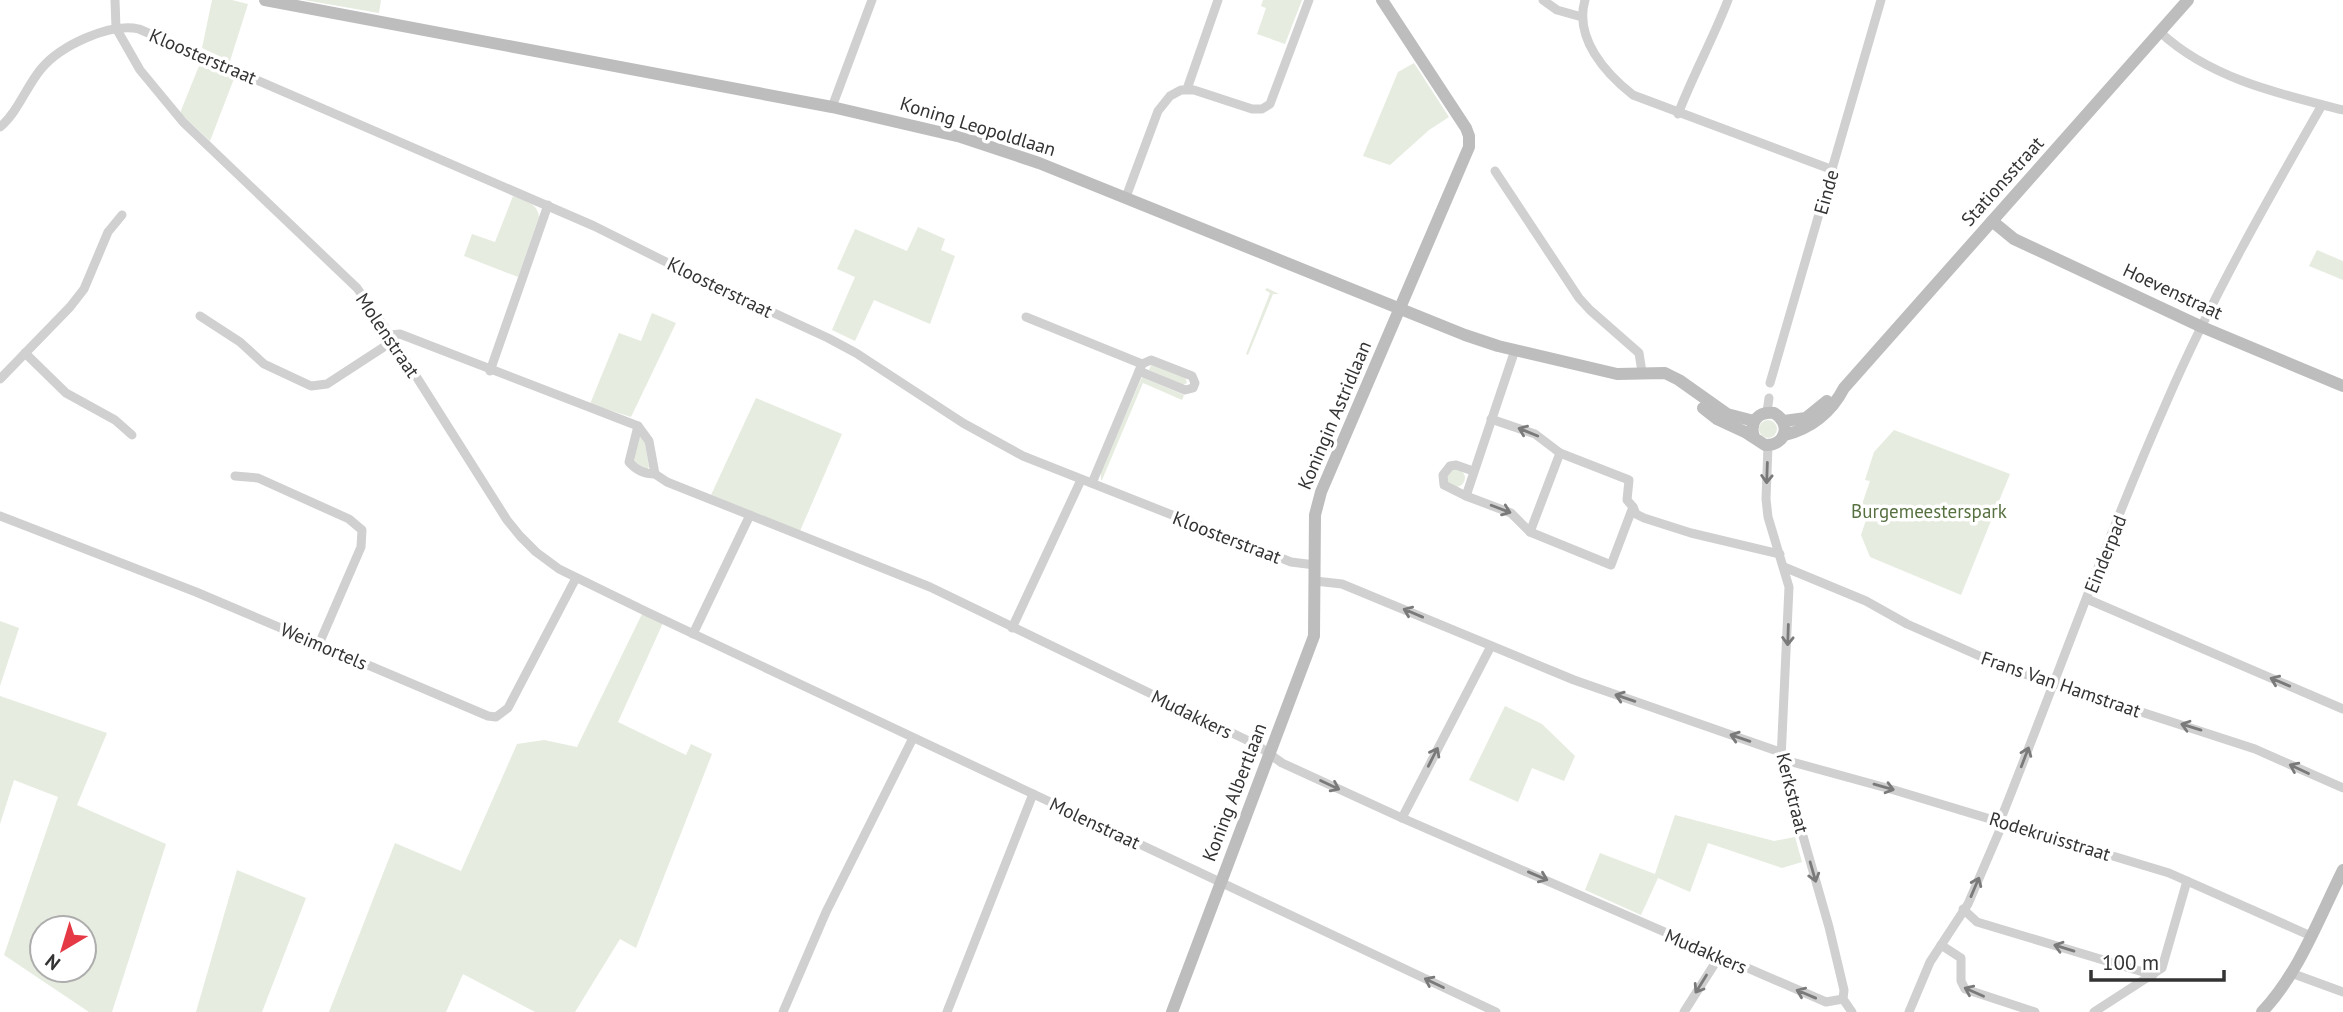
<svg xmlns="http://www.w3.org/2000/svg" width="2343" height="1012" font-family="'PT Sans',sans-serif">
  <rect width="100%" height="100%" fill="#fff"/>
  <g fill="#e6ecdf" fill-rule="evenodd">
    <path d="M 212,0 L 232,0 L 248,4 L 230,61 L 202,48 Z"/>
    <path d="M 304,0 L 381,0 L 379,13 Z"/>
    <path d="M 1263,0 L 1302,0 L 1285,44 L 1257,34 L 1266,8 L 1261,6 Z"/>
    <path d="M 201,61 L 235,76 L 210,141 L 180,113 Z"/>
    <path d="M 1414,63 L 1449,117 L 1429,130 L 1390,165 L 1363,156 L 1398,72 Z"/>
    <path d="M 513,196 C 525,201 538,203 539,217 L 518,277 L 464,256 L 472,234 L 495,242 Z"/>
    <path d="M 918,227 L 945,239 L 941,250 L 955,256 L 930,324 L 874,300 L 855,341 L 832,330 L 855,277 L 837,269 L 855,229 L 907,251 Z"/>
    <path d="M 2317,250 L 2343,261 L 2343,280 L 2309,266 Z"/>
    <path d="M 1267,288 L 1279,294 L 1273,294 L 1248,355 L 1246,354 L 1270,293 L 1265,290 Z"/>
    <path d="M 652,313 L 676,323 L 631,417 L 590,404 L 619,333 L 641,341 Z"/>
    <path d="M 1155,364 L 1185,376 L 1187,383 L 1183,385 L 1149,370 L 1151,365 Z"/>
    <path d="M 1142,377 L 1184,395 L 1182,400 L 1143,383 L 1102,480 L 1101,480 L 1101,471 Z"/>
    <path d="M 756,398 L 842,434 L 800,531 L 711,495 Z"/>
    <circle cx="1768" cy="429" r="9"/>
    <path d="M 1894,430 L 2010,474 L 1961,595 L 1870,557 L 1861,535 L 1867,517 L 1859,513 L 1870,481 L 1865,480 L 1874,452 Z"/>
    <path d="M 639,435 L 644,438 L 649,467 L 647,470 L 635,464 L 632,458 Z"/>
    <circle cx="1456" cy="478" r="9"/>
    <path d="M 642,614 L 663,623 L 618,722 L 686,755 L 691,744 L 712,754 L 636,948 L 620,939 L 575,1012 L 535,1012 L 463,974 L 446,1012 L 329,1012 L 395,843 L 461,871 L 517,744 L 544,740 L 577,747 Z"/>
    <path d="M 0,621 L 19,628 L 0,686 Z"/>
    <path d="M 0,696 L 107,733 L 77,805 L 166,844 L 112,1012 L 89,1012 L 4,955 L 58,797 L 14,780 L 0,824 ZM 84,928 L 84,970 L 42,970 L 42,928 Z"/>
    <path d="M 1505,706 L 1542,724 L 1575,756 L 1564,781 L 1532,768 L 1518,802 L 1469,780 Z"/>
    <path d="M 1675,815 L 1774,841 L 1795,837 L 1802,862 L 1782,868 L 1708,843 L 1690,892 L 1658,878 L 1641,915 L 1585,890 L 1600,853 L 1655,874 Z"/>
    <path d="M 237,870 L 306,898 L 262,1012 L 196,1012 Z"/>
  </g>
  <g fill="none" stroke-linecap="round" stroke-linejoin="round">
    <g stroke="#d0d0d0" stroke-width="9">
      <path d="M 115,0 L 116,28 L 140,70 L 183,122 L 357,288 L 390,335 L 507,520 L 520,536 L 536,552 L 559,569 L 647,612 L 1496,1012"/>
      <path d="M 1543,0 L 1557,10 L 1582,17"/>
      <path d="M 1585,0 C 1574,38 1605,73 1633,95 L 1833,170"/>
      <path d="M 2160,32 C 2209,78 2279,94 2343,110"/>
      <path d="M 1187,89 L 1218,0"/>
      <path d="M 832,107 L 872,0"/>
      <path d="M 1678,114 C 1693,75 1713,39 1728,0"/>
      <path d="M 0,127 C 18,112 26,87 41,69 C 60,46 110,22 139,29 L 594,226 L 694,276 L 828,338 L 856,353 L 963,423 L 1023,456 L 1291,562 L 1315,565"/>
      <path d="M 1495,171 L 1579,298 L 1590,310 L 1639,353 L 1642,372"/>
      <path d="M 1126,197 L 1158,111 L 1170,96 L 1181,90 L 1194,90 L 1252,109 L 1262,109 L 1270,104 L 1309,0"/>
      <path d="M 200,316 L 240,342 L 264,364 L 311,386 L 327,384 L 393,341"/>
      <path d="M 1026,317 L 1142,364 L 1092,483"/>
      <path d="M 390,335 L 400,334 L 638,426 L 649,441 L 655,474 L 667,482 L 930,587 L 1257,745 L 1282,763 L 1402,818 L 1826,1002 L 1843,999"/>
      <path d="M 25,353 L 66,393 L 115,420 L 132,435"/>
      <path d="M 490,371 L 548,205"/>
      <path d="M 1139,371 L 1185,390 L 1193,388 L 1195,383 L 1192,376 L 1151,360 L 1142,364"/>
      <path d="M 0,379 L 70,307 L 84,289 L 108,232 L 122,215"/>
      <path d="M 1770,383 L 1881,0"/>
      <path d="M 1767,412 L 1769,398"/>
      <path d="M 638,426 L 629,462 C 635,469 644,474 655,474"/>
      <path d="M 1768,446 L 1766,499 L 1768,517 L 1789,587 L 1781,759 L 1829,927 L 1844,990 L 1843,999 L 1852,1012"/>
      <path d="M 1473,471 L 1456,465 L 1450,466 L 1443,475 L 1444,485 L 1466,496 L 1515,350"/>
      <path d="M 235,476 L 258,478 L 349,519 L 362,530 L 361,547 L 319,644"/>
      <path d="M 1466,496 L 1511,513 L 1530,532 L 1611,565 L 1633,507 L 1627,500 L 1629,480 L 1560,453 L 1535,434 L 1491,419"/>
      <path d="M 1633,507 L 1636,514 L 1644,518 L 1691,533 L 1780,554"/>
      <path d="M 0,516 L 196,592 L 488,716 L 496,717 L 508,708 L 576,578"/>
      <path d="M 1530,532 L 1560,453"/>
      <path d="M 1784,567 L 1866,601 L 1907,624 L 2009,669 L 2255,749 L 2343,788"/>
      <path d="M 1315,581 L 1342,584 L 1574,680 L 1780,752"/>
      <path d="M 2087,599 L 2343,709"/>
      <path d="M 1012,628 L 1081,480"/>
      <path d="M 693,634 L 750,515"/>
      <path d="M 1781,759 L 1894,790 L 2169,873 L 2311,936"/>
      <path d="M 1402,818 L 1491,646"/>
      <path d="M 1963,909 L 1977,922 L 2153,975"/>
      <path d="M 1941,945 L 1961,958 L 1961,981 L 1965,989 L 2035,1012"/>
      <path d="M 2291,973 L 2343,992"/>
      <path d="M 783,1012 L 826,912 L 913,738"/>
      <path d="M 947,1012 L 1033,794"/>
      <path d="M 1684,1012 L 1719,957"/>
      <path d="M 1909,1012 L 1930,962 L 1968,904 L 1999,832 L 2000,821 C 2056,681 2106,539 2167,401 C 2211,299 2267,201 2322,105"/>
      <path d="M 2094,1012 L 2162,968 L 2187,881"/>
    </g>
    <g stroke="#bdbdbd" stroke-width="12">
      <path d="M 265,0 L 832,107 L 961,137 L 1039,163 L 1465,335 L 1498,346 L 1617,374 L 1665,373 L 1679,380 L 1727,414 L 1754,421"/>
      <path d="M 1992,221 L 2014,239 L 2202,327 L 2343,386"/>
      <path d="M 1703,408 L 1717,419 L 1745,432 L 1765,445 C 1786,446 1792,423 1774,413 C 1758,411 1749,422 1754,437"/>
      <path d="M 1784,421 L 1806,418 L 1827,401"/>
      <path d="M 1785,435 C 1812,428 1831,413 1844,388 L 2188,0"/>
      <path d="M 1172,1012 L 1314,636 L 1315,515 L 1321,492 L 1469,147 L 1469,136 L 1466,128 L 1382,0"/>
      <path d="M 2262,1012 C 2299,973 2319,918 2343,870"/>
    </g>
  </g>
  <defs><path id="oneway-shaft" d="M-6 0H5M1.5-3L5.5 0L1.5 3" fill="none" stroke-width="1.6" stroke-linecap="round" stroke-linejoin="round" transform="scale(1.75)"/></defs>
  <g stroke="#7a7a7a">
    <use href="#oneway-shaft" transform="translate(1528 432) rotate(-158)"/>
    <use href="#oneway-shaft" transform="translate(1767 473) rotate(92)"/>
    <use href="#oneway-shaft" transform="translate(1501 509) rotate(21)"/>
    <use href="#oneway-shaft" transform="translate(1413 613) rotate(-157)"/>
    <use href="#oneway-shaft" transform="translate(1788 635) rotate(92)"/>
    <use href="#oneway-shaft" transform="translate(2280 682) rotate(-157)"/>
    <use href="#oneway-shaft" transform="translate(1625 698) rotate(-161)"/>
    <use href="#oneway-shaft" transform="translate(2191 727) rotate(-163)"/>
    <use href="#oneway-shaft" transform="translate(1740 738) rotate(-161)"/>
    <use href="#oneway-shaft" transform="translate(1433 757) rotate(-63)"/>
    <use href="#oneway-shaft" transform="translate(2025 757) rotate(-69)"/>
    <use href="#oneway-shaft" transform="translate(2299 769) rotate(-155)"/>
    <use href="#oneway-shaft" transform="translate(1330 785) rotate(25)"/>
    <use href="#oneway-shaft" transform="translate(1884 787) rotate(16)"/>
    <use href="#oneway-shaft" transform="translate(1813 872) rotate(74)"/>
    <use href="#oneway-shaft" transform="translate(1538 876) rotate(23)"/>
    <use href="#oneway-shaft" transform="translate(1975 887) rotate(-67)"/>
    <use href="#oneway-shaft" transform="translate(2064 948) rotate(-163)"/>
    <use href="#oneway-shaft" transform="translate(1434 983) rotate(-154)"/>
    <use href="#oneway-shaft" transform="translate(1701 984) rotate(122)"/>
    <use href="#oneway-shaft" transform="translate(1974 992) rotate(-156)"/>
    <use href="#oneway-shaft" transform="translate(1806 994) rotate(-157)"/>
  </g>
  <g text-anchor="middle" stroke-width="7" stroke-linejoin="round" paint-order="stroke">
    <g font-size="19" fill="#333" stroke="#fff">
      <text transform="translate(203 56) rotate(23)" y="7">Kloosterstraat</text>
      <text transform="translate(978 126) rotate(17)" y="7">Koning Leopoldlaan</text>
      <text transform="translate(2002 181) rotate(-48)" y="7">Stationsstraat</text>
      <text transform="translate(1826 192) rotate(-74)" y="7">Einde</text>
      <text transform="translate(720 287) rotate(26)" y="7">Kloosterstraat</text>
      <text transform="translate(2173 291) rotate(25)" y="7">Hoevenstraat</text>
      <text transform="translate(388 335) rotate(56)" y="7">Molenstraat</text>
      <text transform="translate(1334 415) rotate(-67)" y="7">Koningin Astridlaan</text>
      <text transform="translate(1227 537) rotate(21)" y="7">Kloosterstraat</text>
      <text transform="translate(2105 554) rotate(-68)" y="7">Einderpad</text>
      <text transform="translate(324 646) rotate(23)" y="7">Weimortels</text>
      <text transform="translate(2061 684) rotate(19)" y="7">Frans Van Hamstraat</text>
      <text transform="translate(1192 714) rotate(26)" y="7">Mudakkers</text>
      <text transform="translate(1234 792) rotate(-69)" y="7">Koning Albertlaan</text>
      <text transform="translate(1793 793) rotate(76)" y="7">Kerkstraat</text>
      <text transform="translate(1095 823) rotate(25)" y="7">Molenstraat</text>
      <text transform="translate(2050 836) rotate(17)" y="7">Rodekruisstraat</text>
      <text transform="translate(1706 951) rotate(23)" y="7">Mudakkers</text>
    </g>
    <g font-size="19" fill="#56703f" stroke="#fff">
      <text x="1929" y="518">Burgemeesterspark</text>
    </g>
  </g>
  <g transform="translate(63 949) rotate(218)"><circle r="33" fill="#ffffff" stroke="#adadad" stroke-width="2"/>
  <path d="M0-5L12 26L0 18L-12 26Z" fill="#e63946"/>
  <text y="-10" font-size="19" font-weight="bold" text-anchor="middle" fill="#333333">N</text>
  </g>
  <path d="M2091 970v10h133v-10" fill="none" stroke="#333333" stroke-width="3.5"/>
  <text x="2102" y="970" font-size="21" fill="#333333" stroke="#ffffff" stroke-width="5" paint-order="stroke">100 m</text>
</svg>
